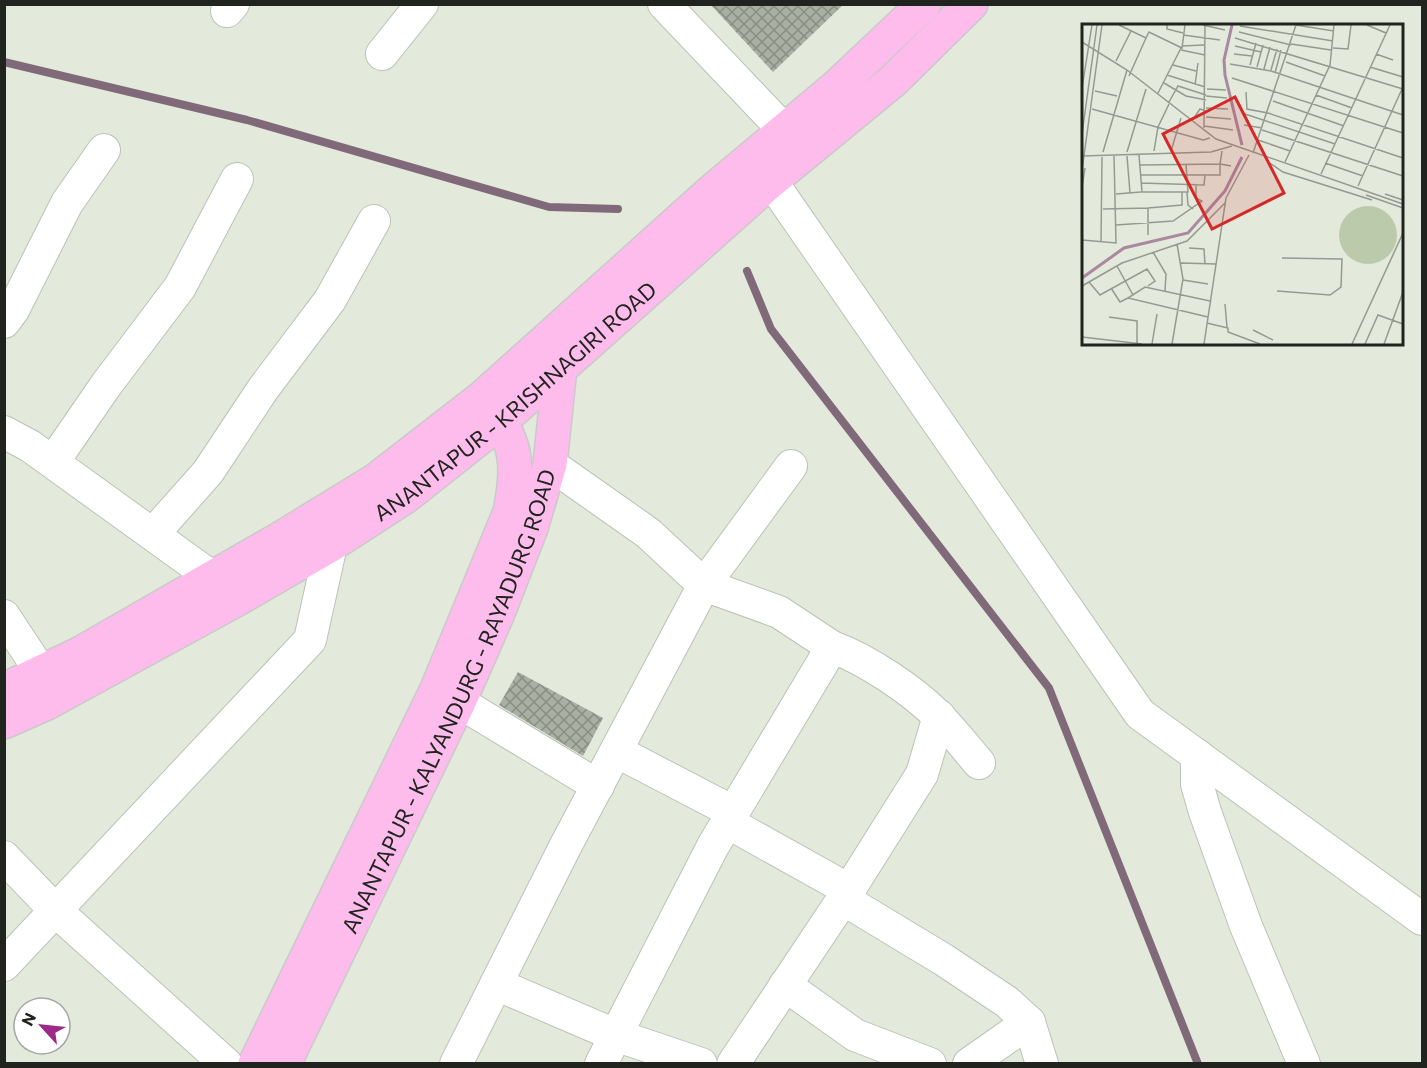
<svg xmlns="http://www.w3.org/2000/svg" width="1427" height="1068" font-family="Commissioner,sans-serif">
  <defs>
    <pattern id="building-cross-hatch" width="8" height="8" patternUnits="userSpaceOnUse" patternTransform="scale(1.5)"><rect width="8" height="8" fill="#a9afa2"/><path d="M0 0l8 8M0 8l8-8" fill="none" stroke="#898e83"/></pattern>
  </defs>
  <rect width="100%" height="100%" fill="#e3eadc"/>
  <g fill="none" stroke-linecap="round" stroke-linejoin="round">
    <g stroke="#806a79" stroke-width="8">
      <path d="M 4,62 L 247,120 L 549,207 L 618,209"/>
      <path d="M 747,271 L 771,329 L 1049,688 L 1198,1064"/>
    </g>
  </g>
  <g fill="url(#building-cross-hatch)">
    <path d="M 710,4 L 844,4 L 773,72 Z"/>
    <path d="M 518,672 L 603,718 L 583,756 L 499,705 Z"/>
  </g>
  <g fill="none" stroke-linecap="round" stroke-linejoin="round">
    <g stroke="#bcc2b5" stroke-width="34">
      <g id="minor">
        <path d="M 664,4 L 784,130"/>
        <path d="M 227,11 L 233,4"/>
        <path d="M 382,54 L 422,4"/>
        <path d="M 771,181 L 1140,714 L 1422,919"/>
        <path d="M 4,322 L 13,310 L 67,203 L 104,150"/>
        <path d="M 4,432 L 30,446 L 213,578"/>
        <path d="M 53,462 L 106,385 L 180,287 L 237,179"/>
        <path d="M 153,534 L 208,472 L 263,389 L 330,300 L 374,221"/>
        <path d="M 4,616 L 41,672"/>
        <path d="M 832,647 C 866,659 914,691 939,717 C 953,731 966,748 979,763"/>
        <path d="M 459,702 L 598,786"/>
        <path d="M 616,751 L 733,812"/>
        <path d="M 1197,755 L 1197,784 L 1205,812 L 1246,926 L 1304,1064"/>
        <path d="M 727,822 L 849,890 L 733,1064"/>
        <path d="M 4,857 L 56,911 L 226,1064"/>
        <path d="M 849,890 L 922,774 L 939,716"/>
        <path d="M 843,899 L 944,960 L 1007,1002 L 1029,1022"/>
        <path d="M 4,965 L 310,640 L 331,545"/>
        <path d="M 496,984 L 615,1035 L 701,1064"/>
        <path d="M 785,985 L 855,1035 L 930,1064"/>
        <path d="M 456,1064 L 566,845 L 704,585 L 648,533 L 550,464"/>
        <path d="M 601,1064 L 713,846 L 832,647 L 779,612 L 704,585 L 791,466"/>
        <path d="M 969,1064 L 1029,1022 L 1042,1064"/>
      </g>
    </g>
    <g stroke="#c9cac9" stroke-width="36">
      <g id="highway">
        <path d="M 4,690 L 81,653 L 283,537 L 376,480 L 483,397 L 712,191 L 836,87 L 924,4"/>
        <path id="s1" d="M 4,722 L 47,703 L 241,597 L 331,545 L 405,497 L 501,421 L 771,181 L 894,80 L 971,4"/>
        <path d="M 255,1064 L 437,689 L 510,512 C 519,467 518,444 490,406"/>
        <path id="s2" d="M 284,1064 L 459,702 L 498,613 L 531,528 L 550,464 L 561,358"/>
      </g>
    </g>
    <use href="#minor" stroke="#fff" stroke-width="32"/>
    <use href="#highway" stroke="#fdbcec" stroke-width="33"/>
  </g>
  <g text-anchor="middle" stroke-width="6" stroke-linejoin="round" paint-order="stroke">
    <g font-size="22" fill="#20231e" stroke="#fff">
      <text dy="8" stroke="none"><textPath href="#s1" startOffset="606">ANANTAPUR - KRISHNAGIRI ROAD</textPath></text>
      <text dy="8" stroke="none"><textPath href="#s2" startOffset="399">ANANTAPUR - KALYANDURG - RAYADURG ROAD</textPath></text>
    </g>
  </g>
  <g transform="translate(1082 24)">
    <rect width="321" height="321" fill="#e3eadc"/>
    <path d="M257 211a29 29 0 1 1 58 0a29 29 0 1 1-58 0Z" fill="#bbcaaa"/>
    <path fill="none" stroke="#a988a0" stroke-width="3" d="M 150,1 L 142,36 L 143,51 L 160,121M 0,254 L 42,224 L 106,209 L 143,167 L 160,133"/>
    <path fill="none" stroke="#959a90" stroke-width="1.5" d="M 37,1 L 64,14 L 67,8 L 100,24 L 103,1M 85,1 L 85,5 L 101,9M 121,1 L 143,6M 214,1 L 252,7M 285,1 L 304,9M 158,2 L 251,17M 157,8 L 209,21M 101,11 L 138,16M 153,14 L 321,65M 0,18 L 45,46 L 134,115 L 321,180M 209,20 L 249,26M 100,22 L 122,21M 153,22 L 179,28M 251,24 L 266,25 L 269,1M 99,26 L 123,31M 152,30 L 170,32M 294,30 L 311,36M 34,37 L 49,7M 204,38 L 243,52M 148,40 L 189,47 L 321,91M 91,41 L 114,47M 168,41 L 174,19M 175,43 L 181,21M 288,43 L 321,53M 182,45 L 188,23M 189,46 L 195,25M 193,49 L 199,26M 85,51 L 123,63M 47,52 L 64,14M 150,54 L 321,109M 82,59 L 104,72 L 124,76M 113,61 L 116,39M 0,64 L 10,1M 125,65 L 144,66M 13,67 L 35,72M 164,68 L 165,85 L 186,89 L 321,134M 76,69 L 99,24M 234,71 L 270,84M 124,72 L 145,74M 191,77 L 262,102M 87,78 L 96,62 L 124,71M 124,84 L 146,85M 10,85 L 121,116 L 128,114M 160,89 L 253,120M 124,93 L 149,95M 110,97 L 118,85 L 124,87M 162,101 L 180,104M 122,102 L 151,106M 122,104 L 123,1M 180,106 L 321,152M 0,110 L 15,1M 176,116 L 208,127M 72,127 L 76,103 L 87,80M 89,127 L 99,94M 21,128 L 45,46M 45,128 L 64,65M 171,129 L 214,1M 57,131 L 60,168 L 106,168 L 104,140M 0,132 L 129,128 L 150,122M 45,132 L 48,169M 203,138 L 248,41 L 252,1M 188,139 L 201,148 L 290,176M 243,139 L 281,152M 58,141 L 138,140 L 140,127M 0,146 L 20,1M 239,150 L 308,1M 58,151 L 138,151 L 138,140 L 149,142M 59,159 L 122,161 L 123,151M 276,162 L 320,65M 0,163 L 3,144M 105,168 L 106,181 L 111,185M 34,170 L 59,168M 303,170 L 321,176M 284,171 L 321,184M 66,184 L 100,181 L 100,168M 21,185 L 66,184 L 66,211M 34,201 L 91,197 L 120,177 L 114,174 L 114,160M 0,216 L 34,219 L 32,132M 19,218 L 20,133M 107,224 L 122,225 L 123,240M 71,228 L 84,250 L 83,267M 99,239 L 134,240M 35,242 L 51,271M 101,256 L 126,260M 7,258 L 18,271 L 65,245 L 73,257 L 66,262M 0,262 L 40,239 L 105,217 L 143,179M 29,264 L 38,278 L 46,274M 195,267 L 248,271 L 259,263 L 260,235 L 200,234M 143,280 L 145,303M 27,293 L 55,297 L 55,319M 126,293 L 46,274 L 63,263 L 128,277M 125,299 L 146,304 L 146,308 L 178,320M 171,306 L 191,316M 0,313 L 60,320M 70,320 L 75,290M 90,320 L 101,255 L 95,220M 122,320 L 144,174 L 167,131M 270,320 L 321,209M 283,320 L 296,291 L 321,300M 302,320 L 321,268"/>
    <path fill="#d62828" fill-opacity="0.15" stroke="#d62828" stroke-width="3" d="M 153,73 L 202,169 L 130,205 L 81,110 Z"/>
    <rect width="321" height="321" fill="none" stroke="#20231e" stroke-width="3"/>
  </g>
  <rect width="1427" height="1068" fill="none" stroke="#20231e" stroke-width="12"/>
  <g transform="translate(42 1026) rotate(297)"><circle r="28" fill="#ffffff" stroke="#a6a7a5" stroke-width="1.5"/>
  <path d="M0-4.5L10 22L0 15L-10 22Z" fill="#9c2a87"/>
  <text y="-9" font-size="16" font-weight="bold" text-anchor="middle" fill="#20231e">N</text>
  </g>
</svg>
